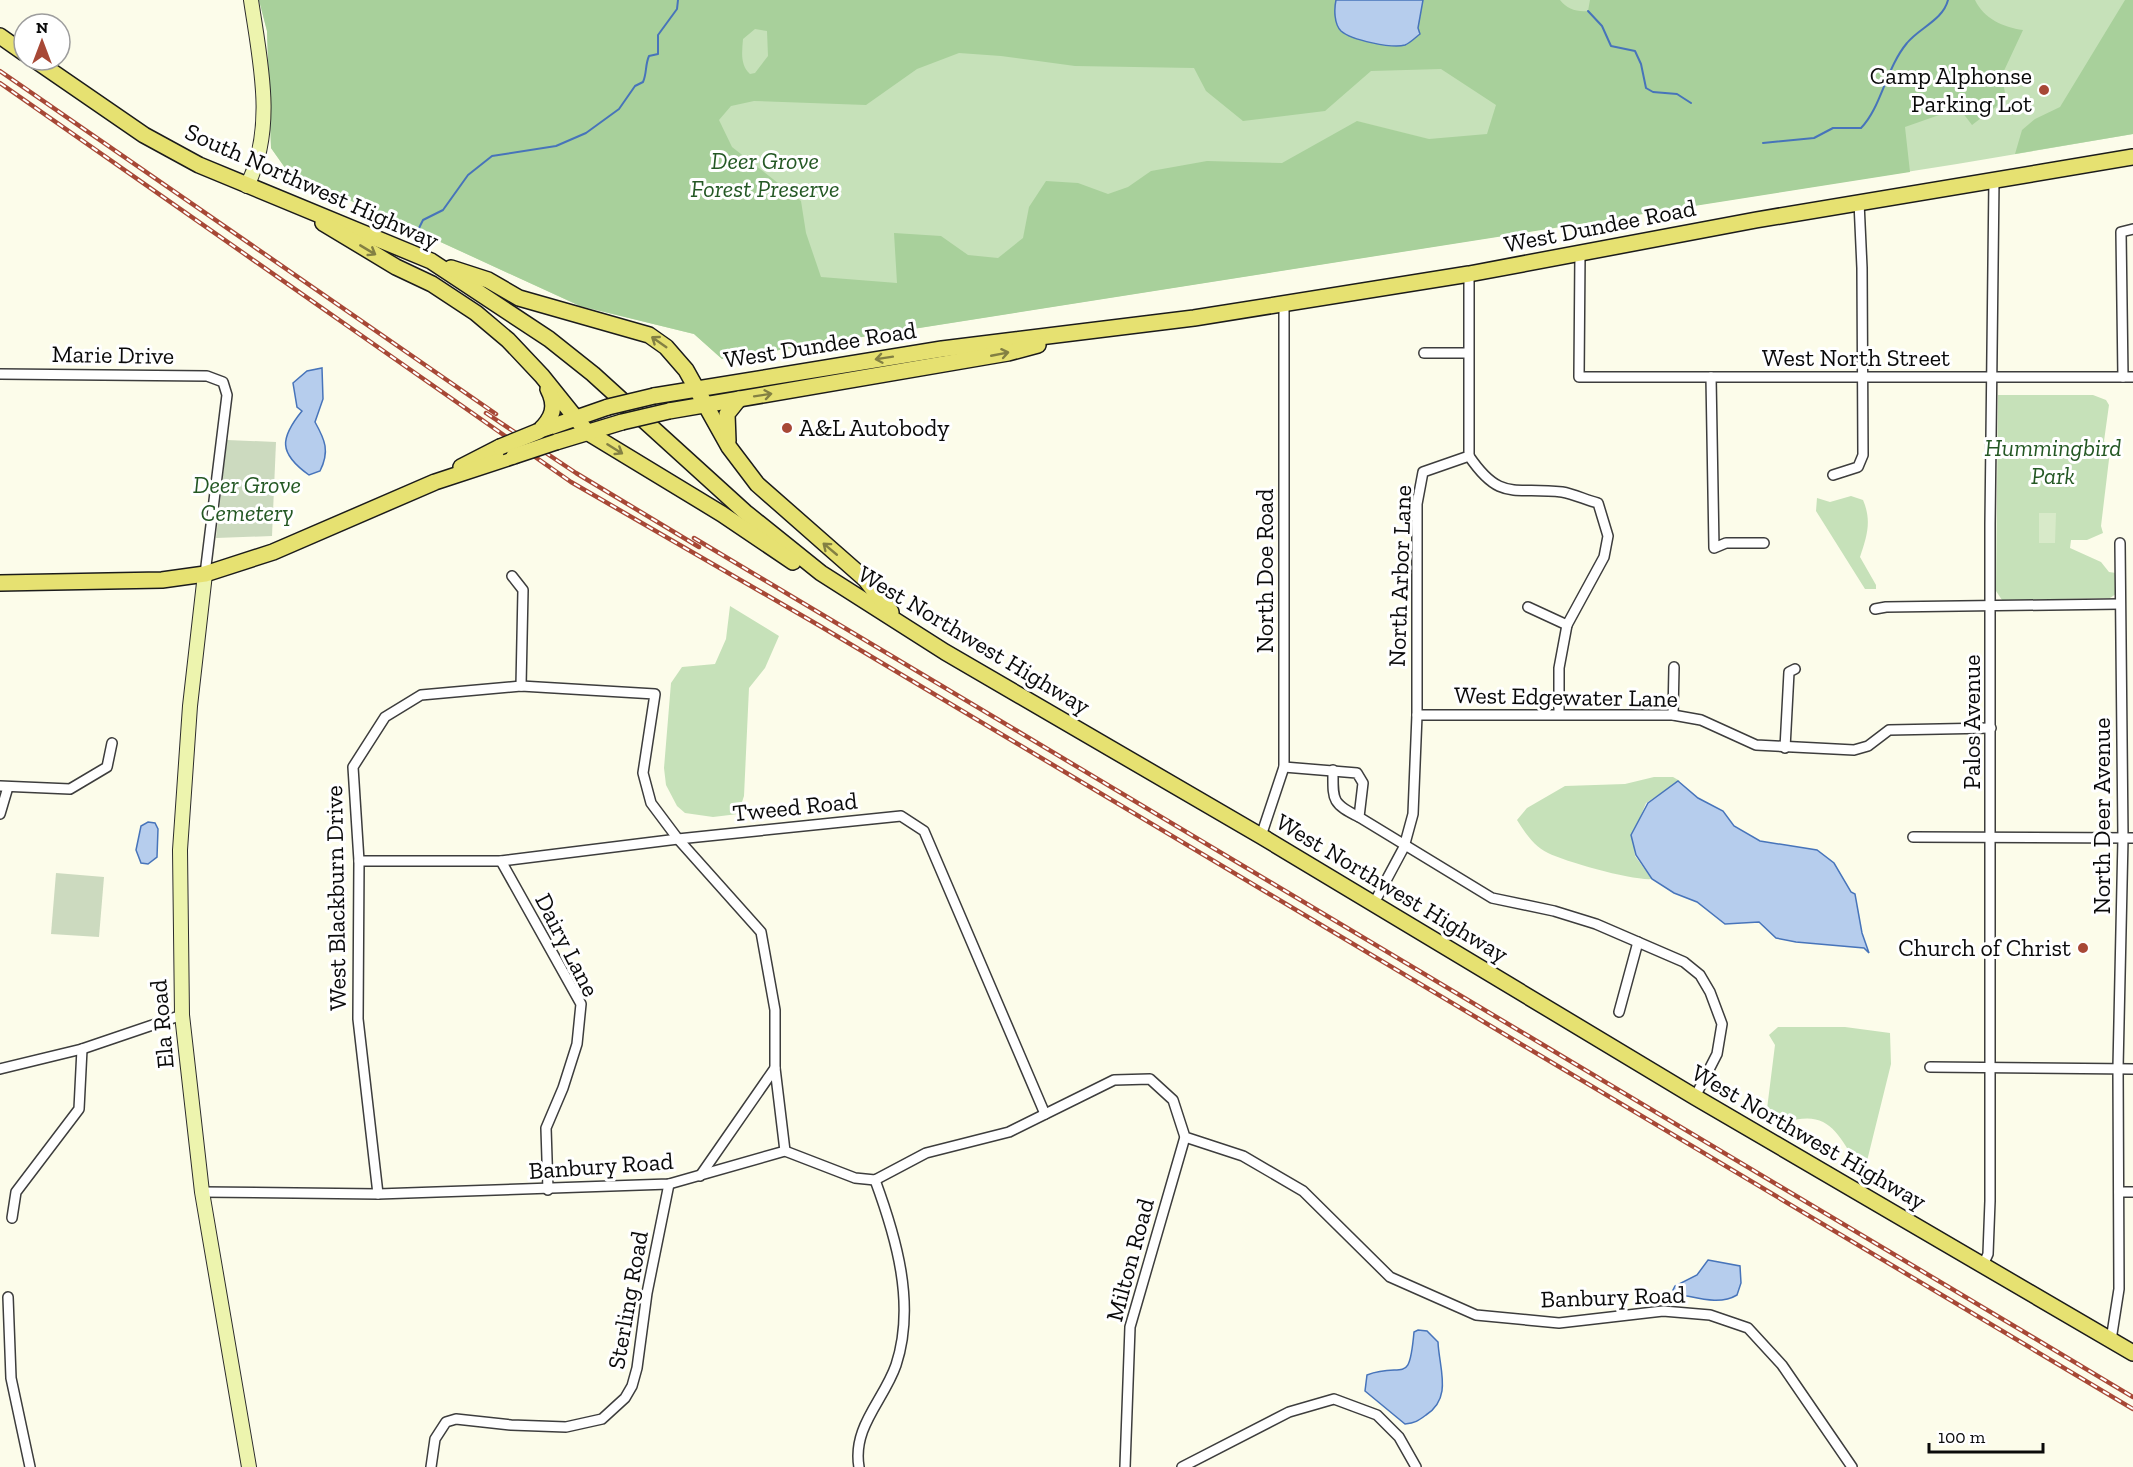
<svg xmlns="http://www.w3.org/2000/svg" width="2133" height="1467" font-family="'Zilla Slab',serif">
  <rect width="100%" height="100%" fill="#fcfcea"/>
  <g fill="#c6e1b9">
    <path d="M 259,0 L 2133,0 L 2133,134 L 1957,164 L 722,359 L 694,334 L 580,306 L 288,172 L 271,148 L 267,31 Z"/>
    <path d="M 1998,395 L 2093,395 L 2106,400 L 2109,405 L 2104,441 L 2110,451 L 2101,526 L 2103,533 L 2087,540 L 2071,540 L 2070,548 L 2101,562 L 2109,572 L 2116,573 L 2116,594 L 2110,598 L 2002,600 L 1996,591 Z"/>
    <path d="M 1851,496 L 1863,500 C 1872,521 1867,536 1860,557 L 1876,585 L 1876,589 L 1865,589 L 1816,511 L 1817,498 L 1830,502 Z"/>
    <path d="M 730,606 L 779,636 L 765,668 L 749,688 L 744,796 L 738,814 L 713,817 L 685,813 L 677,806 L 666,785 L 664,768 L 671,683 L 682,667 L 715,664 L 726,639 Z"/>
    <path d="M 1654,777 L 1673,777 L 1680,781 L 1646,803 L 1633,835 L 1635,856 L 1652,879 C 1634,881 1566,862 1548,853 C 1534,846 1525,833 1517,820 L 1527,808 L 1565,786 L 1625,784 Z"/>
    <path d="M 1778,1027 L 1845,1027 L 1890,1033 L 1891,1064 L 1866,1165 L 1857,1164 C 1837,1132 1827,1108 1784,1123 L 1767,1109 L 1775,1045 L 1769,1035 Z"/>
  </g>
  <g fill="#a8d09b" fill-rule="evenodd">
    <path d="M 259,0 L 1560,0 C 1567,9 1576,12 1588,11 L 1590,0 L 1975,0 C 1984,19 2003,27 2023,30 L 2002,75 L 2006,99 L 1972,125 L 1959,108 L 1905,127 L 1910,172 L 722,359 L 694,334 L 580,306 L 288,172 L 271,148 L 267,31 ZM 755,29 L 767,31 L 768,56 L 755,73 L 750,74 C 740,65 742,52 743,39 ZM 959,53 L 1001,56 L 1075,66 L 1194,68 L 1206,91 L 1243,121 L 1325,111 L 1371,71 L 1441,69 L 1496,105 L 1487,134 L 1429,139 L 1357,121 L 1282,163 L 1207,161 L 1151,171 L 1128,187 L 1108,194 L 1078,183 L 1046,181 L 1029,207 L 1023,238 L 998,258 L 968,255 L 941,236 L 894,233 L 897,283 L 821,277 L 806,233 L 801,201 L 732,147 L 719,120 L 731,106 L 754,101 L 866,105 L 917,69 Z"/>
    <path d="M 2125,0 L 2133,0 L 2133,134 L 2015,154 L 2022,130 L 2035,119 L 2060,107 Z"/>
  </g>
  <g fill="#ccdabf">
    <path d="M 227,440 L 276,442 L 272,536 L 216,538 Z"/>
    <path d="M 56,873 L 104,877 L 99,937 L 51,934 Z"/>
  </g>
  <path fill="#d8eac9" d="M 2039,513 L 2056,513 L 2055,543 L 2039,543 Z"/>
  <g fill="#b6cded" stroke="#4774ba" stroke-width="1.5">
    <path d="M 1336,0 L 1423,0 L 1418,28 L 1420,34 C 1416,37 1410,43 1405,45 C 1393,49 1351,40 1341,31 C 1334,24 1334,9 1336,0 Z"/>
    <path d="M 322,368 L 323,399 L 315,422 C 325,440 330,451 320,471 L 309,475 C 278,453 280,438 302,411 L 297,407 L 293,383 L 307,371 Z"/>
    <path d="M 1678,781 L 1698,798 L 1723,811 L 1734,826 L 1760,841 L 1817,850 L 1834,863 L 1851,892 L 1855,894 L 1862,933 L 1869,953 L 1864,948 L 1796,942 L 1776,938 L 1759,922 L 1725,924 L 1697,902 L 1674,893 L 1652,879 L 1636,855 L 1631,835 L 1648,803 Z"/>
    <path d="M 148,822 L 155,823 L 158,829 L 157,857 L 148,864 L 141,863 L 136,850 L 141,826 Z"/>
    <path d="M 1708,1260 L 1740,1266 L 1741,1283 L 1737,1295 C 1719,1306 1696,1297 1676,1294 L 1673,1290 L 1675,1286 L 1697,1275 Z"/>
    <path d="M 1418,1330 L 1427,1331 L 1438,1342 C 1439,1368 1453,1398 1426,1415 C 1418,1421 1415,1423 1405,1424 L 1365,1391 L 1367,1375 C 1404,1361 1409,1388 1414,1332 Z"/>
  </g>
  <g fill="none" stroke-linecap="round" stroke-linejoin="round">
    <g stroke="#4774ba" stroke-width="2">
      <path d="M 1588,11 L 1602,26 L 1611,46 L 1635,51 L 1641,64 L 1646,88 L 1653,92 L 1677,94 L 1691,103"/>
      <path d="M 1763,143 L 1814,138 L 1833,128 L 1861,128 C 1881,108 1886,68 1907,43 C 1919,28 1943,20 1948,0"/>
      <path d="M 419,228 L 423,220 L 443,210 L 468,175 L 492,156 L 556,146 L 586,133 L 619,109 L 635,86 L 643,82 C 647,73 645,65 649,56 L 658,54 L 658,35 L 677,9 L 678,0"/>
    </g>
    <g stroke="#3d3d3d" stroke-width="12">
      <g id="minor">
        <path d="M 1580,253 L 1579,377 L 2133,377"/>
        <path d="M 1424,353 L 1468,353"/>
        <path d="M 0,374 L 207,376 L 223,382 L 227,395 L 205,574"/>
        <path d="M 1711,377 L 1714,548 L 1726,543 L 1764,543"/>
        <path d="M 2123,377 L 2121,232 L 2133,229"/>
        <path d="M 1469,456 C 1501,503 1514,486 1562,492 C 1574,494 1586,500 1598,503 L 1608,536 L 1604,557 L 1567,625 L 1559,668 L 1559,714"/>
        <path d="M 1833,475 L 1858,467 L 1863,455 L 1862,268 L 1859,202"/>
        <path d="M 512,576 L 523,590 L 521,686"/>
        <path d="M 1528,607 L 1567,625"/>
        <path d="M 1875,609 L 1886,607 L 2120,604"/>
        <path d="M 1417,715 L 1673,715 L 1701,720 L 1756,745 L 1854,750 L 1868,746 L 1889,730 L 1991,728"/>
        <path d="M 1673,715 L 1674,667"/>
        <path d="M 1785,748 L 1789,672 L 1795,669"/>
        <path d="M 1284,767 L 1357,773 L 1363,783 L 1359,817 L 1492,898 L 1554,911 L 1596,924 L 1684,962 L 1700,975 L 1710,992 L 1722,1024 L 1717,1054 L 1695,1097"/>
        <path d="M 1333,770 C 1333,800 1331,803 1359,817"/>
        <path d="M 0,786 L 70,789 L 107,767 L 112,743"/>
        <path d="M 0,814 L 8,787"/>
        <path d="M 1261,836 L 1284,767 L 1284,304"/>
        <path d="M 1913,837 L 2133,838"/>
        <path d="M 359,861 L 501,861 L 678,839 L 901,816 L 924,831 L 1045,1114"/>
        <path d="M 501,861 L 581,1004 L 577,1044 L 563,1088 L 546,1128 L 548,1190"/>
        <path d="M 1374,903 L 1404,847 L 1413,814 L 1417,715 L 1417,504 L 1423,472 L 1469,456 L 1469,274"/>
        <path d="M 1619,1012 L 1638,942"/>
        <path d="M 1930,1067 L 2133,1069"/>
        <path d="M 0,1069 L 82,1049 L 182,1015"/>
        <path d="M 700,1176 L 775,1068"/>
        <path d="M 202,1192 L 378,1194 L 669,1184 L 785,1151 L 855,1178 L 875,1180 L 926,1153 L 1009,1132 L 1114,1080 L 1150,1079 L 1173,1100 L 1185,1137 L 1243,1156 L 1303,1191 L 1390,1277 L 1476,1315 L 1559,1323 L 1663,1311 L 1710,1315 L 1748,1328 L 1782,1365 L 1852,1467"/>
        <path d="M 2119,1192 L 2133,1192"/>
        <path d="M 378,1194 L 358,1019 L 359,861 L 353,767 L 385,717 L 421,695 L 521,686 L 655,694 L 643,773 L 651,803 L 678,839 L 761,932 L 775,1010 L 775,1068 L 785,1151"/>
        <path d="M 12,1218 L 16,1192 L 79,1109 L 82,1049"/>
        <path d="M 1983,1265 L 1988,1254 L 1990,1201 L 1990,524 L 1994,179"/>
        <path d="M 8,1297 L 11,1378 L 30,1467"/>
        <path d="M 2111,1340 L 2119,1289 L 2118,1068 L 2123,838 L 2120,543"/>
        <path d="M 431,1467 L 435,1439 L 446,1422 L 456,1419 L 511,1425 L 566,1427 L 602,1419 L 625,1398 L 632,1386 L 637,1368 L 647,1293 L 669,1184"/>
        <path d="M 859,1467 C 852,1427 884,1400 896,1365 C 916,1304 896,1237 875,1180"/>
        <path d="M 1125,1467 L 1130,1327 L 1185,1137"/>
        <path d="M 1182,1467 L 1289,1412 L 1334,1399 L 1377,1415 L 1399,1437 L 1416,1467"/>
      </g>
    </g>
    <g stroke="#2c2c2c" stroke-width="16">
      <g id="secondary">
        <path d="M 247,186 C 276,128 260,61 251,0"/>
        <path d="M 205,574 L 190,706 L 180,850 L 182,1015 L 202,1192 L 249,1467"/>
      </g>
    </g>
    <g stroke="#1b1b1b" stroke-width="18">
      <g id="primary">
        <path d="M 0,36 L 24,53"/>
        <path d="M 35,60 L 144,135 L 199,165 L 431,261 L 549,339 L 593,374 L 745,512 L 821,573 L 945,652 L 1261,836 L 1695,1097 L 2133,1353"/>
        <path d="M 323,223 L 396,267 L 432,284 L 476,313 L 508,340 L 542,376 L 587,432 L 722,514 L 793,562"/>
        <path d="M 451,268 L 488,280 L 519,298 L 649,335 L 666,347 L 686,370 L 729,447 L 757,484 L 865,579 L 891,612"/>
        <path d="M 654,396 L 942,349 L 1194,318 L 1469,274 L 1756,220 L 2133,157"/>
        <path d="M 669,411 L 1008,353 L 1038,345"/>
        <path d="M 539,431 L 608,407"/>
        <path d="M 539,431 C 553,418 557,406 548,389"/>
        <path d="M 728,441 L 727,414 L 739,399"/>
        <path d="M 556,442 L 622,422"/>
        <path d="M 461,467 L 500,447"/>
        <path d="M 0,583 L 162,580 L 205,574 L 273,552 L 435,482 L 514,456"/>
      </g>
    </g>
    <use href="#minor" stroke="#fff" stroke-width="9"/>
    <use href="#secondary" stroke="#edf4ae" stroke-width="14"/>
    <use href="#primary" stroke="#e6e171" stroke-width="15"/>
    <g stroke="#a74836" stroke-width="4.5">
      <g id="rail">
        <path d="M 0,71 L 496,414"/>
        <path d="M 0,83 L 571,482 L 820,626 L 2133,1409"/>
        <path d="M 486,413 L 576,473 L 699,547"/>
        <path d="M 694,538 L 2133,1397"/>
      </g>
    </g>
    <use href="#rail" stroke="#fff" stroke-width="2" stroke-dasharray="7" stroke-linecap="butt"/>
    <g stroke="#1b1b1b" stroke-width="18" stroke-linecap="butt">
      <g id="primary-bridge">
        <path d="M 608,407 L 654,396"/>
        <path d="M 622,422 L 669,411"/>
        <path d="M 500,447 L 539,431"/>
        <path d="M 514,456 L 556,442"/>
      </g>
    </g>
    <use href="#primary-bridge" stroke="#e6e171" stroke-width="15"/>
  </g>
  <defs><path id="oneway-shaft" d="M-6 0H5M1.5-3L5.5 0L1.5 3" fill="none" stroke-width="1.6" stroke-linecap="round" stroke-linejoin="round" transform="scale(1.5)"/></defs>
  <g stroke="#838043">
    <use href="#oneway-shaft" transform="translate(368 250) rotate(31)"/>
    <use href="#oneway-shaft" transform="translate(659 342) rotate(-145)"/>
    <use href="#oneway-shaft" transform="translate(1000 354) rotate(-11)"/>
    <use href="#oneway-shaft" transform="translate(884 358) rotate(171)"/>
    <use href="#oneway-shaft" transform="translate(763 395) rotate(-9)"/>
    <use href="#oneway-shaft" transform="translate(615 449) rotate(32)"/>
    <use href="#oneway-shaft" transform="translate(830 549) rotate(-140)"/>
  </g>
  <g fill="#a74836" stroke="#fff" stroke-width="2">
    <circle cx="2044" cy="90" r="6"/>
    <circle cx="787" cy="428" r="6"/>
    <circle cx="2083" cy="948" r="6"/>
  </g>
  <g text-anchor="middle" stroke-width="6" stroke-linejoin="round" paint-order="stroke">
    <g font-size="24" fill="#0a0a0a" stroke="#fff" text-anchor="end">
      <text x="2032" y="84">Camp Alphonse<tspan x="2032" dy="28">Parking Lot</tspan></text>
      <text x="799" y="436" text-anchor="start">A&amp;L Autobody</text>
      <text x="2071" y="956">Church of Christ</text>
    </g>
    <g font-size="24" font-style="italic" fill="#245824" stroke="#fff">
      <text x="765" y="169">Deer Grove<tspan x="765" dy="28">Forest Preserve</tspan></text>
      <text x="2053" y="456">Hummingbird<tspan x="2053" dy="28">Park</tspan></text>
      <text x="247" y="493">Deer Grove<tspan x="247" dy="28">Cemetery</tspan></text>
    </g>
    <g font-size="24" fill="#0a0a0a" stroke="#fff">
      <text transform="translate(312 186) rotate(24)" y="8">South Northwest Highway</text>
      <text transform="translate(1600 226) rotate(-11)" y="8">West Dundee Road</text>
      <text transform="translate(820 345) rotate(-9)" y="8">West Dundee Road</text>
      <text transform="translate(113 355) rotate(1)" y="8">Marie Drive</text>
      <text x="1856" y="366">West North Street</text>
      <text transform="translate(1265 571) rotate(-90)" y="8">North Doe Road</text>
      <text transform="translate(1400 576) rotate(-88)" y="8">North Arbor Lane</text>
      <text transform="translate(974 640) rotate(31)" y="8">West Northwest Highway</text>
      <text transform="translate(1566 697) rotate(1)" y="8">West Edgewater Lane</text>
      <text transform="translate(1972 722) rotate(-90)" y="8">Palos Avenue</text>
      <text transform="translate(795 807) rotate(-6)" y="8">Tweed Road</text>
      <text transform="translate(2102 816) rotate(-90)" y="8">North Deer Avenue</text>
      <text transform="translate(1392 888) rotate(31)" y="8">West Northwest Highway</text>
      <text transform="translate(336 898) rotate(-91)" y="8">West Blackburn Drive</text>
      <text transform="translate(567 945) rotate(63)" y="8">Dairy Lane</text>
      <text transform="translate(162 1024) rotate(-95)" y="8">Ela Road</text>
      <text transform="translate(1809 1137) rotate(30)" y="8">West Northwest Highway</text>
      <text transform="translate(601 1166) rotate(-4)" y="8">Banbury Road</text>
      <text transform="translate(1130 1260) rotate(-75)" y="8">Milton Road</text>
      <text transform="translate(1613 1297) rotate(-2)" y="8">Banbury Road</text>
      <text transform="translate(628 1300) rotate(-80)" y="8">Sterling Road</text>
    </g>
  </g>
  <g transform="translate(42 42)"><circle r="28" fill="#ffffff" stroke="#9d9d9d" stroke-width="1.5"/>
  <path d="M0-4.5L10 22L0 15L-10 22Z" fill="#a74836"/>
  <text y="-9" font-size="16" font-weight="bold" text-anchor="middle" fill="#0a0a0a">N</text>
  </g>
  <path d="M1929 1443v9h114v-9" fill="none" stroke="#0a0a0a" stroke-width="3"/>
  <text x="1938" y="1443" font-size="18" fill="#0a0a0a" stroke="#ffffff" stroke-width="4.5" paint-order="stroke">100 m</text>
</svg>
